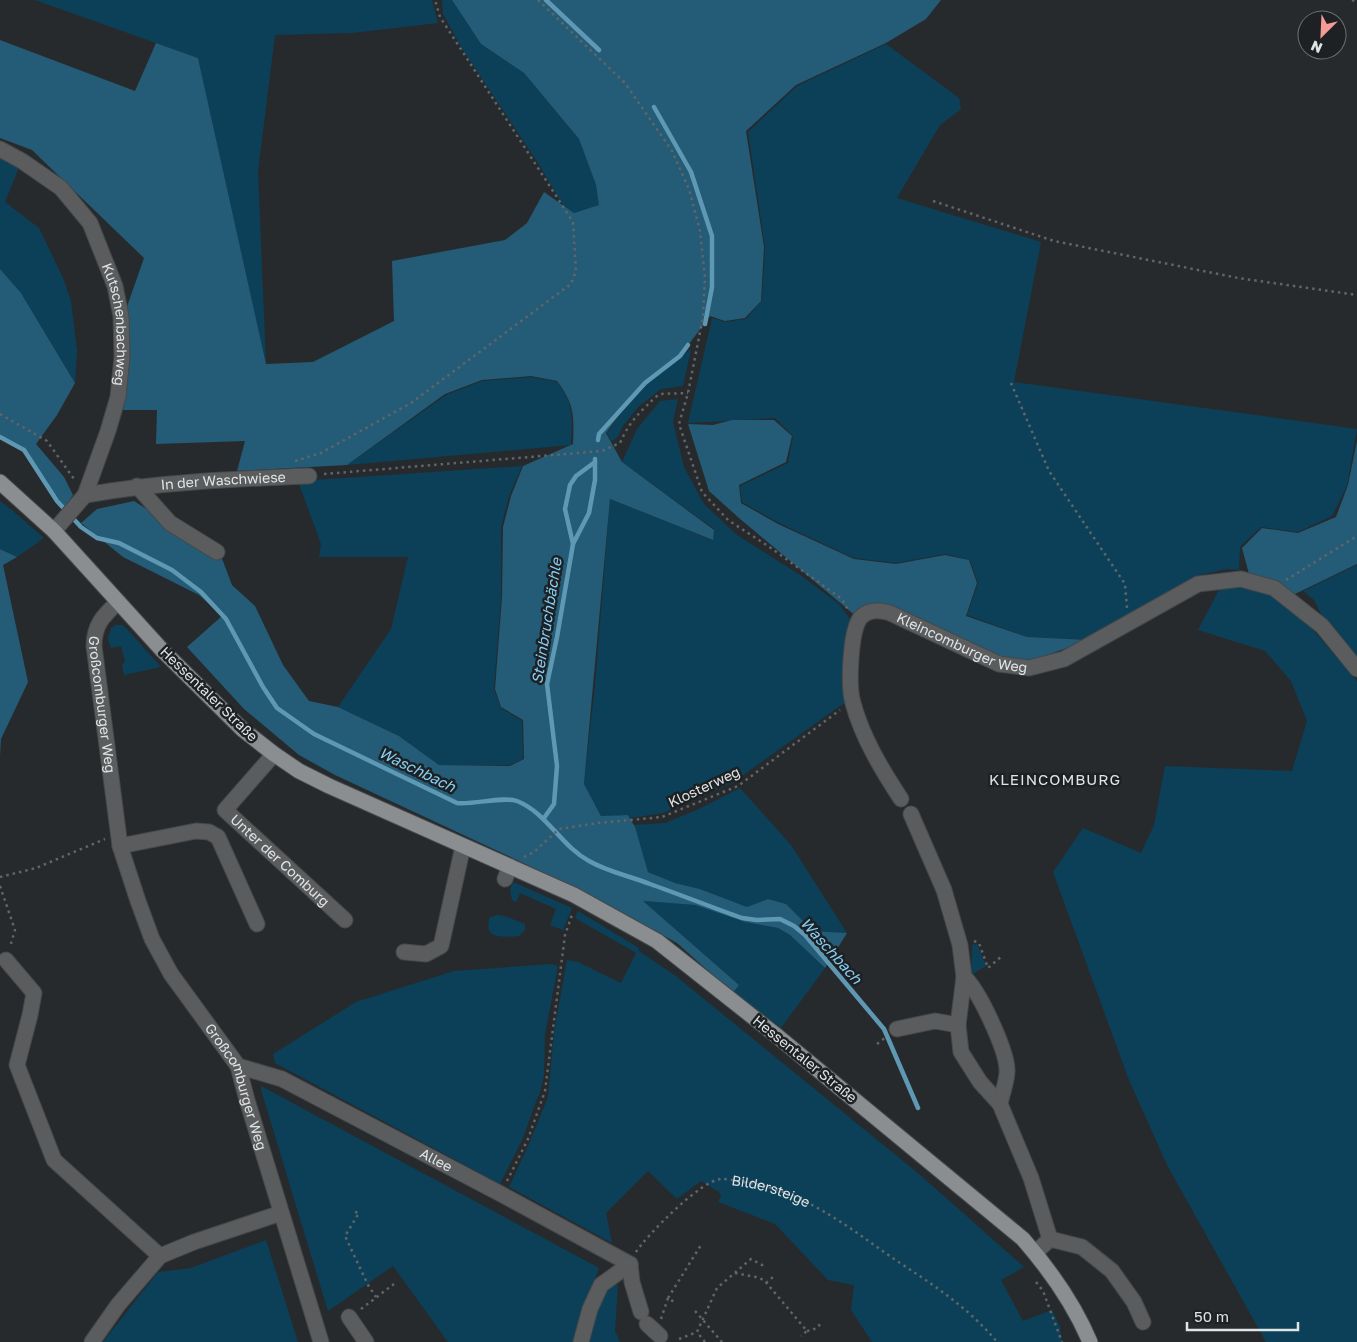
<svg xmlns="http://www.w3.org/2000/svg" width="1357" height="1342" font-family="'Golos Text',sans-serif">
  <rect width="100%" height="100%" fill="#272a2d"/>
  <g fill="#0b4058">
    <path d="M 35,0 L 432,0 L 438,23 L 352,33 L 275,35 L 258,171 L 266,365 L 198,58 Z"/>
    <path d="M 442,0 L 452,0 L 481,44 L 524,73 L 579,139 L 596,185 L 600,205 L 574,213 L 562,204 L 540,166 L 461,47 L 443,14 Z"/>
    <path d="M 886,44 L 959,98 L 961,109 L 940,125 L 897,198 L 1041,242 L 1014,382 L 1357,429 L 1347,486 L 1332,516 L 1298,532 L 1261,527 L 1240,547 L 1239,570 L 1227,569 L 1195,576 L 1091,640 L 1027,637 L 967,615 L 978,583 L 970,560 L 945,554 L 896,563 L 854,558 L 779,523 L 742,502 L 740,486 L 788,463 L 793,436 L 775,418 L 688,423 L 712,318 L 726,322 L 746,319 L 762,300 L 765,247 L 748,132 L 797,86 Z"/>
    <path d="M 0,158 L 19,167 L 5,202 L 39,228 L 63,278 L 71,301 L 77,351 L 75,383 L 21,293 L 0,269 Z"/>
    <path d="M 691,349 L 683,386 L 661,389 L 638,407 L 623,426 L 617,438 L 611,441 L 607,433 L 631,399 L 657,374 Z"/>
    <path d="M 531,377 L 557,382 C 575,406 572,416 571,445 L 347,465 L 446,395 L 482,381 Z"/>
    <path d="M 678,399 L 673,422 L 684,467 L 704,504 L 737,535 L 800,575 L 839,604 L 852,622 L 846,703 L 840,706 L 732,783 L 663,813 L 631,818 L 627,815 L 601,816 L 584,784 L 595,685 L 610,499 L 712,540 L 714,529 L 622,462 L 637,429 L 660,401 Z"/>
    <path d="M 522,466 L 509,496 L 501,528 L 501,597 L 494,689 L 501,708 L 522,721 L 523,759 L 510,765 L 439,765 L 399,736 L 338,707 L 391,629 L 408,557 L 319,557 L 321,544 L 298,481 Z"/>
    <path d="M 0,501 L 13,511 L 44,538 L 17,557 L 0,549 Z"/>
    <path d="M 1357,565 L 1357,663 L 1329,630 L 1314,600 L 1303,591 Z"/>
    <path d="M 1248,587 L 1278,598 L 1307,623 L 1357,681 L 1357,1342 L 1266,1342 L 1167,1165 L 1129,1080 L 1053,872 L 1083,828 L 1141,853 L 1154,825 L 1165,766 L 1292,771 L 1307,721 L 1291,681 L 1265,651 L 1198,630 L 1220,588 Z"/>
    <path d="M 116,625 L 122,625 L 127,629 L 161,667 L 124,675 L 122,665 L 125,662 L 121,646 L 111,648 L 108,639 L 111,628 Z"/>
    <path d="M 740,788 L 791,845 L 847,933 L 813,931 L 786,904 L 768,899 L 747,907 L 700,889 L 675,883 L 648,872 L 633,825 L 665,823 L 699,809 Z"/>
    <path d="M 513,882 L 572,908 L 563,930 L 550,925 L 556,909 L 520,893 L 516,902 L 512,900 L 510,890 Z"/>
    <path d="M 642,901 L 695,905 L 745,922 L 778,928 L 790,935 L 825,968 L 781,1028 L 733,993 L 739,985 Z"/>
    <path d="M 578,911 L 639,948 L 638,950 L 677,977 L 919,1174 L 1024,1267 L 1001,1280 L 1023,1321 L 1052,1310 L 1060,1327 L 1062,1342 L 872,1342 L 851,1310 L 854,1285 L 828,1280 L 775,1224 L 718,1202 L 721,1196 L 719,1192 L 701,1181 L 677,1199 L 648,1171 L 606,1213 L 612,1243 L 509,1187 L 529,1144 L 548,1097 L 554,1032 L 567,960 L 578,962 L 621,983 L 636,953 L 575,918 Z"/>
    <path d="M 497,915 L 505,916 L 525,924 L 525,930 L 519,936 C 504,937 482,940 490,917 Z"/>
    <path d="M 977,944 L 986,966 L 971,975 L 972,945 Z"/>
    <path d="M 551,964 L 558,966 L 545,1034 L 544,1076 L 539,1096 L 538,1096 L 523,1138 L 500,1184 L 275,1063 L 273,1054 L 356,1002 L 454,971 Z"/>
    <path d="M 261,1086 L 599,1268 L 587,1301 L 577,1342 L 448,1342 L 393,1266 L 328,1311 L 261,1090 Z"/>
    <path d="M 266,1240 L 298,1342 L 103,1342 L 158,1272 L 191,1268 Z"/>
    <path d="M 607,1284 L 618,1285 L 615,1331 L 620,1342 L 587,1342 L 596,1310 Z"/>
  </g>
  <g fill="#245b76">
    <path d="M 452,0 L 941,0 L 926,19 L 886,43 L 796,85 L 746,131 L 764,247 L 761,301 L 745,318 L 725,321 L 710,316 L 683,352 L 631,399 L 606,433 L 622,462 L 714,530 L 713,540 L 610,499 L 584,784 L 601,816 L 628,815 L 635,827 L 648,872 L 675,883 L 700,889 L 747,907 L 768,899 L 786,904 L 813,931 L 847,933 L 825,968 L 790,935 L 778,928 L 745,922 L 695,905 L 643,901 L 739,985 L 733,993 L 677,943 L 608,905 L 519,861 L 335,775 L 299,755 L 244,709 L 187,647 L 222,616 L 199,595 L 123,557 L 81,523 L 97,509 L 134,501 L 221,556 L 232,585 L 255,606 L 283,665 L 309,701 L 338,707 L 399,736 L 439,765 L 510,766 L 524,759 L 523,720 L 501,707 L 495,689 L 502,597 L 503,527 L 511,496 L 523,466 L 573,444 C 574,416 575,405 557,381 L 531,376 L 482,380 L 445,394 L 347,465 L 237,471 L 245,441 L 156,444 L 157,410 L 123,410 L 124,315 L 144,258 L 32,150 L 0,138 L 0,40 L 135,91 L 156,43 L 198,58 L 266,364 L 313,362 L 394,321 L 392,261 L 505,240 L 527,223 L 544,192 L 574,213 L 599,205 L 596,185 L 579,139 L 524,73 L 481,44 Z"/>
    <path d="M 0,269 L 21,293 L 75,383 L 57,415 L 36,444 L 64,477 L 73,495 L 63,510 L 59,500 L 22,450 L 0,439 Z"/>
    <path d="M 732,420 L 774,420 L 792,436 L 786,462 L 739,485 L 741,503 L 778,524 L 854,559 L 896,564 L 945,555 L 969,560 L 977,583 L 966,616 L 1027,637 L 1089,640 L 1028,662 L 996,657 L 890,607 L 857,617 L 739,518 L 709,491 L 688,424 L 713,425 Z"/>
    <path d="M 1357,441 L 1357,564 L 1295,594 L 1275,582 L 1249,574 L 1242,548 L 1262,528 L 1298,533 L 1336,517 L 1348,485 Z"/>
    <path d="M 0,549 L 17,557 L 3,565 L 28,682 L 1,739 L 0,756 Z"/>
  </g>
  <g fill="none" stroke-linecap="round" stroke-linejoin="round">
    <g stroke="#5e98b3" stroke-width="4.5">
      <path d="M 546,0 L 599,50"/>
      <path d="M 654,107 L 691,172 L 712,236 L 712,287 L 705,324"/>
      <path d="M 0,437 L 24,450 L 57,501 L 81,527 L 97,538 L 119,543 L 172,570 L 201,592 L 226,619 L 263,687 L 277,708 L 314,734 L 457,803 C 474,805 503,796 517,801 C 547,813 561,846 589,861 C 608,872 630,876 650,884 C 681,895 711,907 742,918 L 757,920 L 780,919 L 794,926 L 805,935 L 884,1029 L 918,1108"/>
      <path d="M 598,440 L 599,434 L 645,383 L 680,356 L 688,345"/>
      <path d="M 573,544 L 589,513 L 595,480 L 595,462"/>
      <path d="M 544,818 L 554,804 L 557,766 L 547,684 L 557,637 L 573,544 L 565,509 L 570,485 L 576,476 L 595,462 L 595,459"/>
    </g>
    <g stroke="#45484a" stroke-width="17">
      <g id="minor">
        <path id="s2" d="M 0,149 L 22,161 L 61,188 L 90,223 L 115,286 L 121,316 L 122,357 L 118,397 L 108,431 L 85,495 L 54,531"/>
        <path d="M 137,486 L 170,523 L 217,552"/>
        <path id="s3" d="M 85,495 C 160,482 234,479 309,476"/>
        <path id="s4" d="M 118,602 C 103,616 94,625 94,646 L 120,846 L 138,901 L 152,939 L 171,974 L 238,1066 L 247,1100 L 321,1342"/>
        <path id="s5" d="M 274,754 L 225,810 L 345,920"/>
        <path id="s6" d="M 901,799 C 882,770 862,737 853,703 C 848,686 850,630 861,617 C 869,609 881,610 890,613 L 999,664 L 1029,668 L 1064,659 L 1198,584 L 1241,579 L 1274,588 L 1322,626 L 1357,669"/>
        <path d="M 911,814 L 944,890 L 960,945 L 964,977 L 958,1025 L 961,1052 L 980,1082 L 1000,1104 L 1031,1178 L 1050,1239 L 1035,1253"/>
        <path d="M 120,846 L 196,831 L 209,832 L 218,837 L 257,924"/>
        <path d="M 505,879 L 510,866"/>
        <path d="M 404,952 L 426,954 L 441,946 L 463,846"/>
        <path d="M 6,960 L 34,993 L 30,1015 L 17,1065 L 54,1160 L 160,1256"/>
        <path d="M 964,977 C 979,990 1006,1049 1007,1069 C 1008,1079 1002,1093 1000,1104"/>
        <path d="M 897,1029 L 935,1021 L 958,1025"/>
        <path id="s7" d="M 238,1066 L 282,1079 L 501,1194 L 630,1264"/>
        <path d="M 1050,1239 L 1082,1247 L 1112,1271 L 1134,1302 L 1143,1322"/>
        <path d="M 630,1264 L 632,1282 L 641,1312"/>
        <path d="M 349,1317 L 366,1342"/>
        <path d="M 647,1324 L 660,1336"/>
        <path d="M 92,1342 L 118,1305 L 160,1256 L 194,1242 L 281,1213"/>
        <path d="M 581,1342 L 590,1309 L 601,1285 L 630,1264"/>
      </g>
    </g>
    <g stroke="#45484a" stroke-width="17">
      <path id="major" d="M 0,482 L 54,531 L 162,650 L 242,729 L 274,754 L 299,771 L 329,786 L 574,895 L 657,941 L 777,1036 L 1023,1239 C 1050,1270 1074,1304 1090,1342"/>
    </g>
    <g stroke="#626567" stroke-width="2.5" stroke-dasharray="2.5 4" stroke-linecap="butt">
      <path d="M 538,0 L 625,83 L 672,151 L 689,189 L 700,231 L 705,277 L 703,317 L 688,393 L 679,424 L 702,492 L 728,520 L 768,546 L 842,599 L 848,610"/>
      <path d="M 1352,0 L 1357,2"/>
      <path d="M 933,201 L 1054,241 L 1238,278 L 1357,295"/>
      <path d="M 1011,383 L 1049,471 L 1125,584 L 1127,608"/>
      <path d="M 0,414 L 47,441 L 74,479"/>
      <path d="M 295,461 L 321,453 L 411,403 L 571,284 L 576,271 L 573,222 L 440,17 L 435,0"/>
      <path d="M 324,474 L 602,451 L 620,443 C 630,420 641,411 659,394 L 688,393"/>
      <path d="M 1286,580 L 1357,536"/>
      <path d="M 524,857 L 534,852 L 559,829 L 598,823 L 662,817 L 738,786 L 840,710"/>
      <path d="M 0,877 L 36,868 L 105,839"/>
      <path d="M 0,886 L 15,930 L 10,947"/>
      <path d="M 974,941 L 979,943 L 988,968 L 1002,956"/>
      <path d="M 877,1044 L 886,1037"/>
      <path d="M 507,1181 L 528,1139 L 545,1091 L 565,935 L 573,912"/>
      <path d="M 355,1212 L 359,1213 L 345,1236 L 368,1285 L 376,1297"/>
      <path id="s1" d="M 636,1252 C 647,1235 701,1180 721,1179 C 728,1179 737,1181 744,1182 C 802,1190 847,1226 894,1259 C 932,1284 968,1307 997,1342"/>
      <path d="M 735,1273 L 756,1277 L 764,1280 L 807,1331 L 801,1336"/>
      <path d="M 1036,1282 L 1043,1291 L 1062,1342"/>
      <path d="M 766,1283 L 773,1277"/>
      <path d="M 668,1298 L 701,1245"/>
      <path d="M 361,1309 L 394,1284"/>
      <path d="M 695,1311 L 722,1342"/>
      <path d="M 661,1319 L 668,1298 L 674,1302"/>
      <path d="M 807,1331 L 813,1330 L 819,1325 L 821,1328"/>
      <path d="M 679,1339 L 697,1332"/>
      <path d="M 705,1342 L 697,1332 L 717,1288 L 751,1259 L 762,1265 L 765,1262"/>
    </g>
    <use href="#minor" stroke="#5a5c5d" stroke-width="15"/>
    <use href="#major" stroke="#8a8e90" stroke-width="15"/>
  </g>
  <g text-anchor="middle" stroke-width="5" stroke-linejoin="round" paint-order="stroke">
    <g font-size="14" fill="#e1e4e5" stroke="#1d2123">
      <text dy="5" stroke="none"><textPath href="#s2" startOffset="224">Kutschenbachweg</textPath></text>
      <text dy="5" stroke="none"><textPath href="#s3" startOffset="139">In der Waschwiese</textPath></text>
      <text dy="5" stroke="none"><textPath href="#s6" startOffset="305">Kleincomburger Weg</textPath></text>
      <text transform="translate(209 694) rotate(44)" y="5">Hessentaler Straße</text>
      <text dy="5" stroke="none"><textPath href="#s4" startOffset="111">Großcomburger Weg</textPath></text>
      <text transform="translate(704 787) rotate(-25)" y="5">Klosterweg</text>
      <text dy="5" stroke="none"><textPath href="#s5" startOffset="149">Unter der Comburg</textPath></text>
      <text transform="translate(805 1059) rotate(39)" y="5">Hessentaler Straße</text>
      <text dy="5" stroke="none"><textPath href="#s4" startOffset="524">Großcomburger Weg</textPath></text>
      <text dy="5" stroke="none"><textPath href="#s7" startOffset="220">Allee</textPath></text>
      <text dy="5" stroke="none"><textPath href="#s1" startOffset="165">Bildersteige</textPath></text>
    </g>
    <g font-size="15" font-style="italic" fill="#86cef5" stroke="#1d2123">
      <text transform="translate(547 621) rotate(-81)" y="5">Steinbruchbächle</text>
      <text transform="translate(417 770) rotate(26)" y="5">Waschbach</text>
      <text transform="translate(831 951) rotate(48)" y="5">Waschbach</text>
    </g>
    <g font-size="15" letter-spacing="1" fill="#e1e4e5" stroke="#1d2123">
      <text x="1055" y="785">KLEINCOMBURG</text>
    </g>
  </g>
  <g transform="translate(1322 35) rotate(204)"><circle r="24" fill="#1d2123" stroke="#6b6f71"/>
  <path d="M0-4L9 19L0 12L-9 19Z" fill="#f59b97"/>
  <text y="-8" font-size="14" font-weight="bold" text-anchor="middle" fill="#e1e4e5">N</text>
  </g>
  <path d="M1187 1322v8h111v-8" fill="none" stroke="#e1e4e5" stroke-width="2.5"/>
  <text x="1194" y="1322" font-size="15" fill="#e1e4e5" stroke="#1d2123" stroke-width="4" paint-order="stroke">50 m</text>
</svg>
